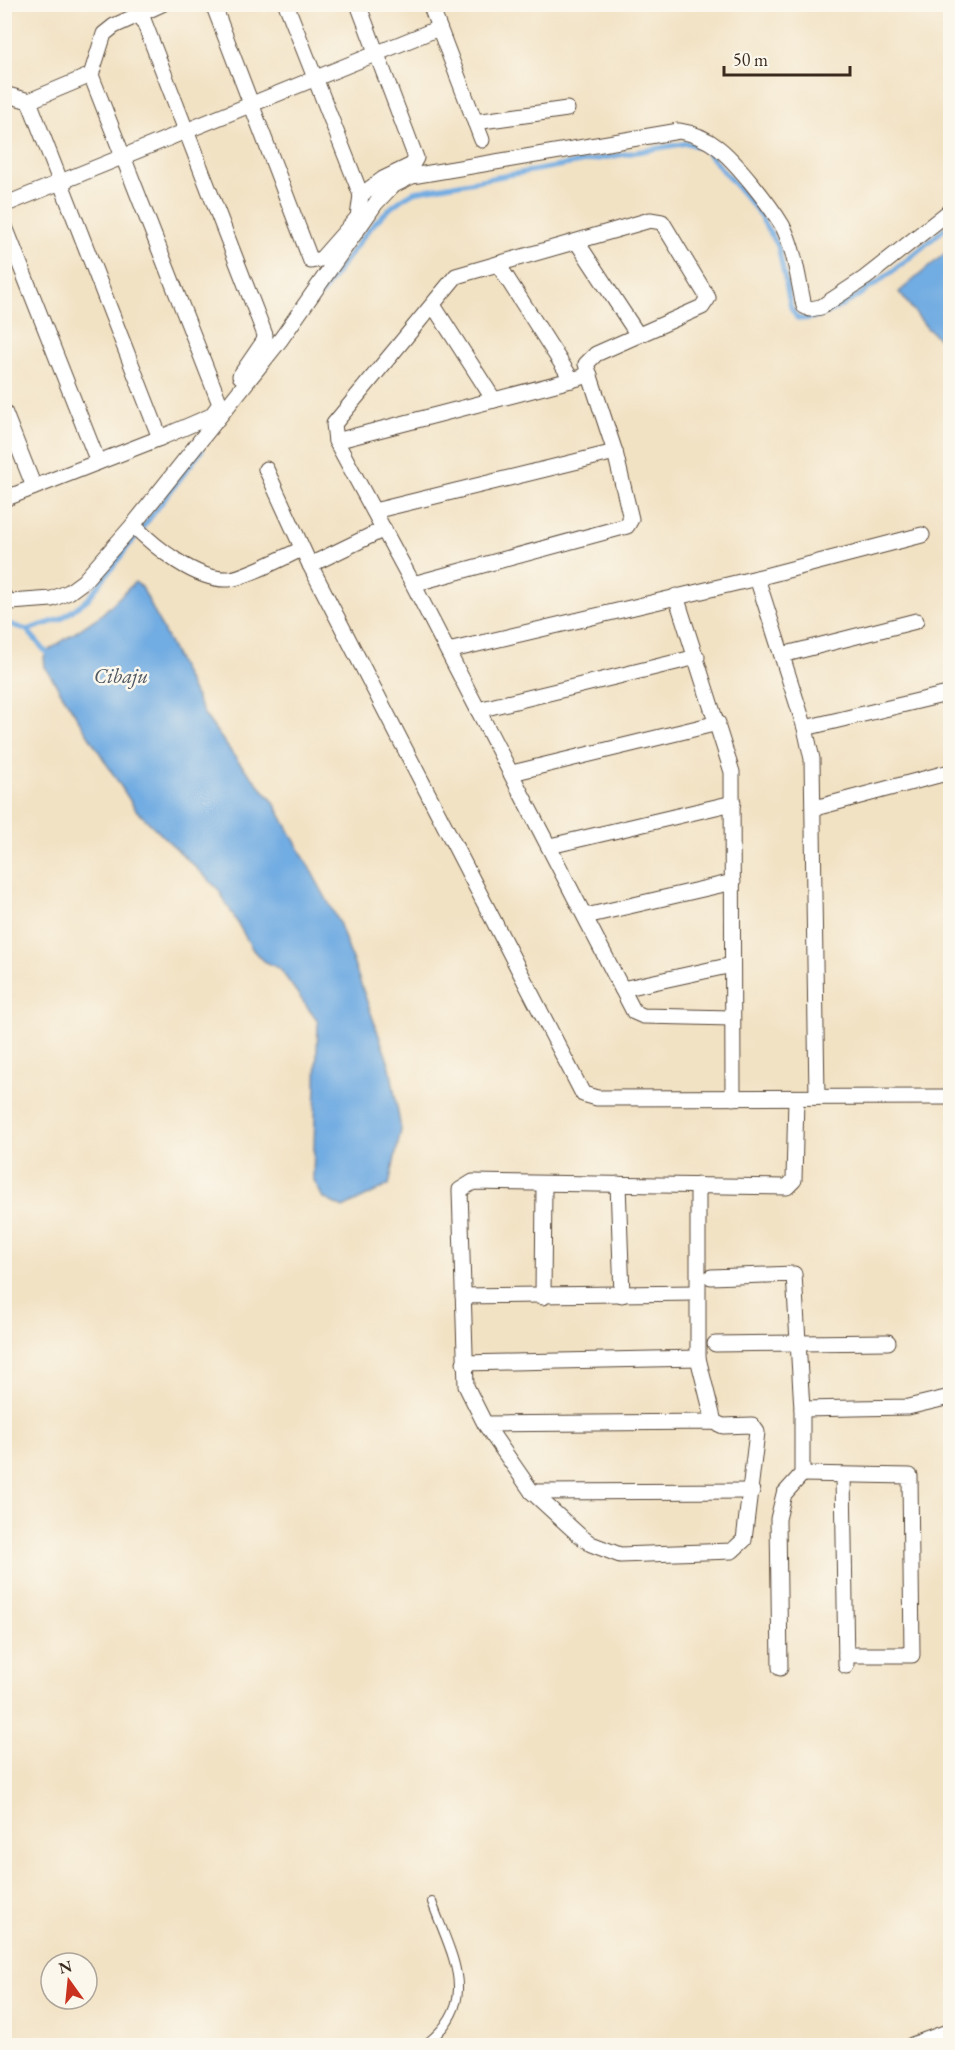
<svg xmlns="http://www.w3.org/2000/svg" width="955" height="2050" font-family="'EB Garamond',serif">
  <rect width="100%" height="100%" fill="#fbf7ec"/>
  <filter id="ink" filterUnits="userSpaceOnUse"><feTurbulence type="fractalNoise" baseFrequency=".0167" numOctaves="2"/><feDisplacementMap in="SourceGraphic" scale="12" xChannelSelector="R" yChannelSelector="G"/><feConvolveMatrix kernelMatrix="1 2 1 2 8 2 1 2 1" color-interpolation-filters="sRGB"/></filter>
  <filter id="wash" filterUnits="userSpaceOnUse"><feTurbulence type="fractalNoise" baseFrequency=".008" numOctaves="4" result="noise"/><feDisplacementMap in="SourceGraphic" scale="24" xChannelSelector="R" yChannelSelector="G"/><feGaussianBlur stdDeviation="1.35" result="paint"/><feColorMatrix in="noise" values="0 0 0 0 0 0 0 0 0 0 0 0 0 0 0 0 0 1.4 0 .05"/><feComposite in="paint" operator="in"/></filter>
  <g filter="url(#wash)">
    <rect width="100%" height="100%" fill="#f2e2c4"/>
    <g fill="#71ace2" stroke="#566b80" stroke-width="1.5">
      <path d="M 950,249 L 950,348 L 927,328 L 899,292 Z"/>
      <path d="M 135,582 L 142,587 L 204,714 L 237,760 L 273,801 L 339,922 L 390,1067 L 401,1130 L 389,1185 L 343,1208 L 323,1198 L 313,1178 L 318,1022 L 280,969 L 262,960 L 253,950 L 218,889 L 136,810 L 45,667 L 44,657 L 49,650 L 101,615 Z"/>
    </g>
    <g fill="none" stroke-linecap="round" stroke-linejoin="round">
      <g stroke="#71ace2" stroke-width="5">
        <path d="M 321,295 C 348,259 373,213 414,192 L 687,143 L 704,149 L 755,208 L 778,246 L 791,308 L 797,318 C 831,328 923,247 950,224"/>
        <path d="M 4,622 L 27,630 L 61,619 L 88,599 L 202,450"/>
        <path d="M 27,630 L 51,658"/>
      </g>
    </g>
  </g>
  <g filter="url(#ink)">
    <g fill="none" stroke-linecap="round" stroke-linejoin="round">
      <g stroke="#564637" stroke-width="10">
        <path id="lane" d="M 423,2046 C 483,2002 452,1958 432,1902"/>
      </g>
      <g stroke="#564637" stroke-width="17">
        <g id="street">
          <path d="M 162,4 L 114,26 L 104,34 L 91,75 L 29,101 L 160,438 L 211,416 L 217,408"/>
          <path d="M 213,4 L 311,261 L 321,259 L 358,217 L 361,195 L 383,179 L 412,165 L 416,158 L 358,4"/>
          <path d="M 286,4 L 361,195"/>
          <path d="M 430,4 L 482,140"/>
          <path d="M 141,14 L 265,335 L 264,341 L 240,376"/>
          <path d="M 91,75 L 220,404"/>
          <path d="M 4,94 L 29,101"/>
          <path d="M 475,122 L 567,109"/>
          <path d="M 4,205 L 439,28"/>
          <path d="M 4,224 L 98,462"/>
          <path d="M 577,242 L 638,335"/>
          <path d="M 498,264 L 572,380"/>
          <path d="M 433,305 L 494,400"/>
          <path d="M 4,411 L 34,487"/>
          <path d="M 336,441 L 590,375"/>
          <path d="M 266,469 L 310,565 L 583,1094 L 597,1098 L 950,1097"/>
          <path d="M 4,499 L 160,438"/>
          <path d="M 374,511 L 615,452"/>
          <path d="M 133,525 C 155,547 196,581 229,579 C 244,578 286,556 302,549"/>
          <path d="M 310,565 L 384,529"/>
          <path d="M 757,578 L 805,728 L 812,759 L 817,1097"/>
          <path d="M 413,584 L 627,526 L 631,519 L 615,452 L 586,364 L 596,354 L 702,307 L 708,298 L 662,222 L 650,220 L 456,276 L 334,424 L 336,441 L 413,584 L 634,1012 L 643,1016 L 732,1018"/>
          <path d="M 676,596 L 732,772 L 733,1098"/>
          <path d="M 4,597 L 11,602 L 52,599 L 69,592 L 84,581 L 133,525 L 281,339 L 376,203 L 392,186 L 412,176 L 679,131 C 693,133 705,138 717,147 C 735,160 770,205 782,225 C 795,249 798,280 804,306 L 810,309 L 821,307 L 865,278 L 950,211"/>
          <path d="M 448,651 L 757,578 L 922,535"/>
          <path d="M 782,655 L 916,621"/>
          <path d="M 478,710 L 697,657"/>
          <path d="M 805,728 L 943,695"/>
          <path d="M 512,773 L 718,723"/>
          <path d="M 815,808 L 950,772"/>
          <path d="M 550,846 L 733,803"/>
          <path d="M 586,916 L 733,882"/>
          <path d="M 622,989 L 732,965"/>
          <path d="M 618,1184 L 622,1295"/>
          <path d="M 698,1185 L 698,1358 L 714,1422"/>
          <path d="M 711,1277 L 794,1274 L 802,1409 L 802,1474 L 784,1494 L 778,1519 L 780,1668"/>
          <path d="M 463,1296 L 697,1293"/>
          <path d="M 543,1297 L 544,1185"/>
          <path d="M 715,1344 L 888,1342"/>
          <path d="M 464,1363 L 698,1358"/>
          <path d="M 802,1409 L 908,1407 L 950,1397"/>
          <path d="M 485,1424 L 714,1422 L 723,1426 L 752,1425 L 757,1432 L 744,1540 L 732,1551 L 620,1555 L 591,1544 L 579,1535 L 532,1492 L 485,1424 L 466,1386 L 460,1190 L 473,1182 L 787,1187 L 794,1180 L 796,1098"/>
          <path d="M 802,1474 L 910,1476 L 912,1655 L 846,1655"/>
          <path d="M 843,1476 L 846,1666"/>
          <path d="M 532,1492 L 752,1491"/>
          <path d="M 912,2045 L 950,2031"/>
        </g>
      </g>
      <use href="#lane" stroke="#fff" stroke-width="8"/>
      <use href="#street" stroke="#fff" stroke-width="15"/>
    </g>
  </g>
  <g text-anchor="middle" stroke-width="5" stroke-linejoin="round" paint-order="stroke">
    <g font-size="21" font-style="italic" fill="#4e5863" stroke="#fbf7ec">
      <text x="121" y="683">Cibaju</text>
    </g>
  </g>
  <rect width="955" height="2050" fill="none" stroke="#fbf7ec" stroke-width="24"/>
  <g transform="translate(69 1981) rotate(345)"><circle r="28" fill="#fbf7ec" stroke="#aea59a" stroke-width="1.5"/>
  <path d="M0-4.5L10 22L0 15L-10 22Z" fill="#c8321e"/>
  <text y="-9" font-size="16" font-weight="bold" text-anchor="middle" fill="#3b2a1e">N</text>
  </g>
  <path d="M724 66v9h126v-9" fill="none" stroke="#3b2a1e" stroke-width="3"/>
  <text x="733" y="66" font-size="18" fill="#3b2a1e" stroke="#fbf7ec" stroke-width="4.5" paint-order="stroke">50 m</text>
</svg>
